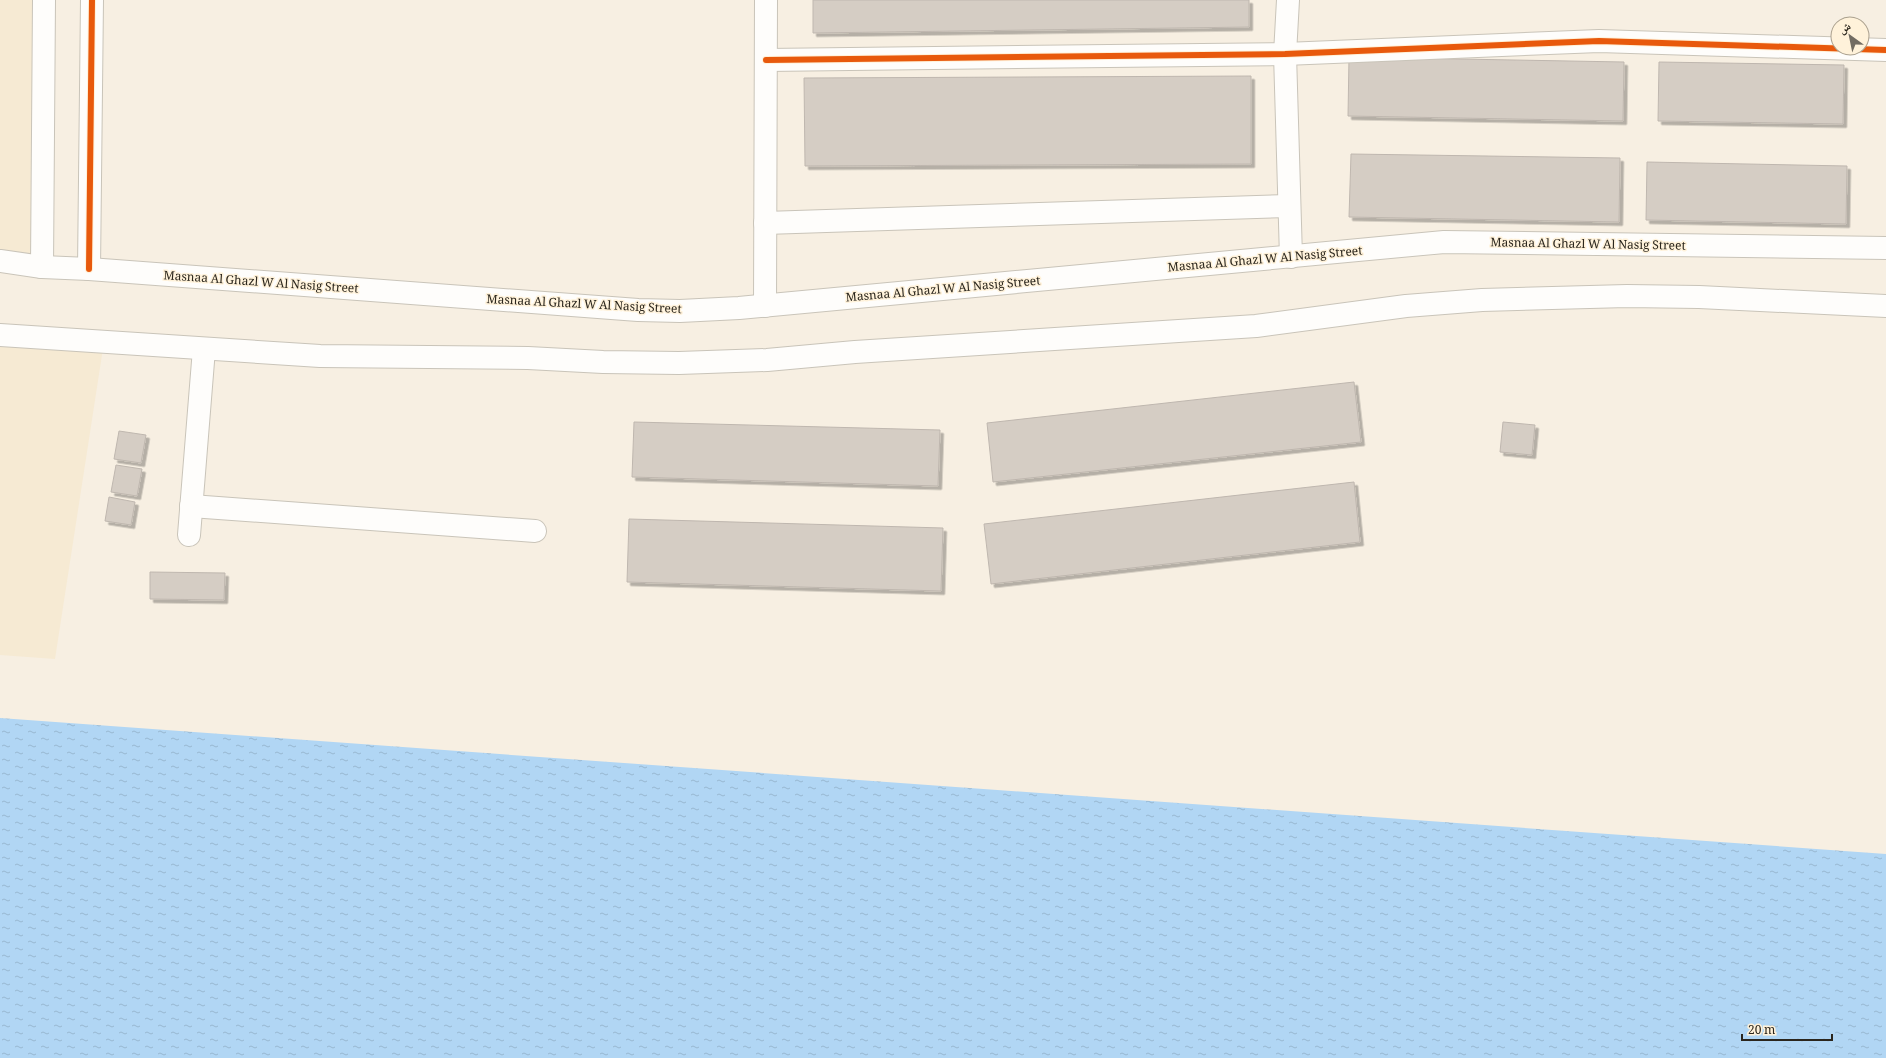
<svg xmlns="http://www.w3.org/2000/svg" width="1886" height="1058" font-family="Georgia,'Noto Naskh Arabic',serif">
  <defs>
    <pattern id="water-ripples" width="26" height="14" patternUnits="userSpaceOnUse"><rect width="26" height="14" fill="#b1d6f4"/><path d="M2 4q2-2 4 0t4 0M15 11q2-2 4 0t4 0" fill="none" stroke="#98b8d1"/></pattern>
    <filter id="shadow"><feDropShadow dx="3.5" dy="3.5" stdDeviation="0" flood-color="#0004"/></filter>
  </defs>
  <rect width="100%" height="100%" fill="#f7efe2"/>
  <g fill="#f6ead3">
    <path d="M 0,0 L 38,0 L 36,260 L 0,255 Z"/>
    <path d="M 0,335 L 104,342 L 55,659 L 0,655 Z"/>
  </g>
  <path fill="url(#water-ripples)" d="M 0,718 L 1886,854 L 1886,1058 L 0,1058 Z"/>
  <g fill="#d5cdc4" stroke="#bfb7af" filter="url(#shadow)">
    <path d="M 813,0 L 1249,0 L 1249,27 L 813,33 Z"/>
    <path d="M 1349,57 L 1624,62 L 1623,121 L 1348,116 Z"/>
    <path d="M 1659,62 L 1844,65 L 1843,124 L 1658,121 Z"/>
    <path d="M 1251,76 L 1251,164 L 805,166 L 804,78 Z"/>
    <path d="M 1351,154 L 1620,158 L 1619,222 L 1349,217 Z"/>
    <path d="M 1647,162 L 1847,166 L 1846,224 L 1646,220 Z"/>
    <path d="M 1354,382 L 1361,442 L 993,482 L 987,423 Z"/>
    <path d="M 634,422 L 940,430 L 938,486 L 632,477 Z"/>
    <path d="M 1503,422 L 1535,425 L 1532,455 L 1500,452 Z"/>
    <path d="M 119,431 L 146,435 L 141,463 L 114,459 Z"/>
    <path d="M 116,465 L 142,469 L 137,496 L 111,492 Z"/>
    <path d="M 1354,482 L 1360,542 L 991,584 L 984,524 Z"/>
    <path d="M 109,497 L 135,502 L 131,525 L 105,521 Z"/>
    <path d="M 629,519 L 943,528 L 941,591 L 627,582 Z"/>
    <path d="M 150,572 L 225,573 L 224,600 L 150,599 Z"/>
  </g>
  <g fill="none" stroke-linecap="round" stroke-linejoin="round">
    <g stroke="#c9c4b9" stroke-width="24">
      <g id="minor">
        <path d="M 1288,0 L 1285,54 L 1291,257"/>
        <path d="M 766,60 L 1285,54 L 1599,41 L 1886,50"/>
        <path d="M 765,223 L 1289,206"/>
        <path d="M 42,267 L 44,0"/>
        <path d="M 89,269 L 92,0"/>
        <path d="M 765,306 L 766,0"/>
        <path d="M 191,506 L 535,531"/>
        <path d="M 189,535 L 204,349"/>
      </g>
    </g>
    <g stroke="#c9c4b9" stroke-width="24">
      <g id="major">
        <path d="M 0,261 L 42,267 L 89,269 L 638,310 L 680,311 L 739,308 L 1444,242 L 1886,248"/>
        <path d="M 0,335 L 320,356 L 528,358 L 603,362 L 679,363 L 767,360 L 855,352 L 1256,326 L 1406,306 L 1482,300 L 1627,296 L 1699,297 L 1886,306"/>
      </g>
    </g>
    <use href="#minor" stroke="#fefdfb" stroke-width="22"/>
    <use href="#major" stroke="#fefdfb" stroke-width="22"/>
    <g stroke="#fff2da" stroke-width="8">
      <g id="cycleway">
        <path d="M 766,60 L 1285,54 L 1599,41 L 1886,50"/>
        <path d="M 89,269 L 92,0"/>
      </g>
    </g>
    <use href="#cycleway" stroke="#e8590c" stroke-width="6"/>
  </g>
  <g text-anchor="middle" stroke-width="3" stroke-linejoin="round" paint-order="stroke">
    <g font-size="12" fill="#2b261d" stroke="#fff2da">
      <text transform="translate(1588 244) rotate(1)" y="4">Masnaa Al Ghazl W Al Nasig Street</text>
      <text transform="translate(1265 259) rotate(-5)" y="4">Masnaa Al Ghazl W Al Nasig Street</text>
      <text transform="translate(261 282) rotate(4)" y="4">Masnaa Al Ghazl W Al Nasig Street</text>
      <text transform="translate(943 289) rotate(-5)" y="4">Masnaa Al Ghazl W Al Nasig Street</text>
      <text transform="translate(584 304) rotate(3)" y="4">Masnaa Al Ghazl W Al Nasig Street</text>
    </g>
  </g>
  <g transform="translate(1850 36) rotate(327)"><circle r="19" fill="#fff2da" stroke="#aaa08e"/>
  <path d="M0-3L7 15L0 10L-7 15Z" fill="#726c62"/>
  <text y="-6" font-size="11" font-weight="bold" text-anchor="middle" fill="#2b261d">ش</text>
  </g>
  <path d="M1742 1034v6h90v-6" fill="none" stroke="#2b261d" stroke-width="2"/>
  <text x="1748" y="1034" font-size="12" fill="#2b261d" stroke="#fff2da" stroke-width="3" paint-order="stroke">20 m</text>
</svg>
